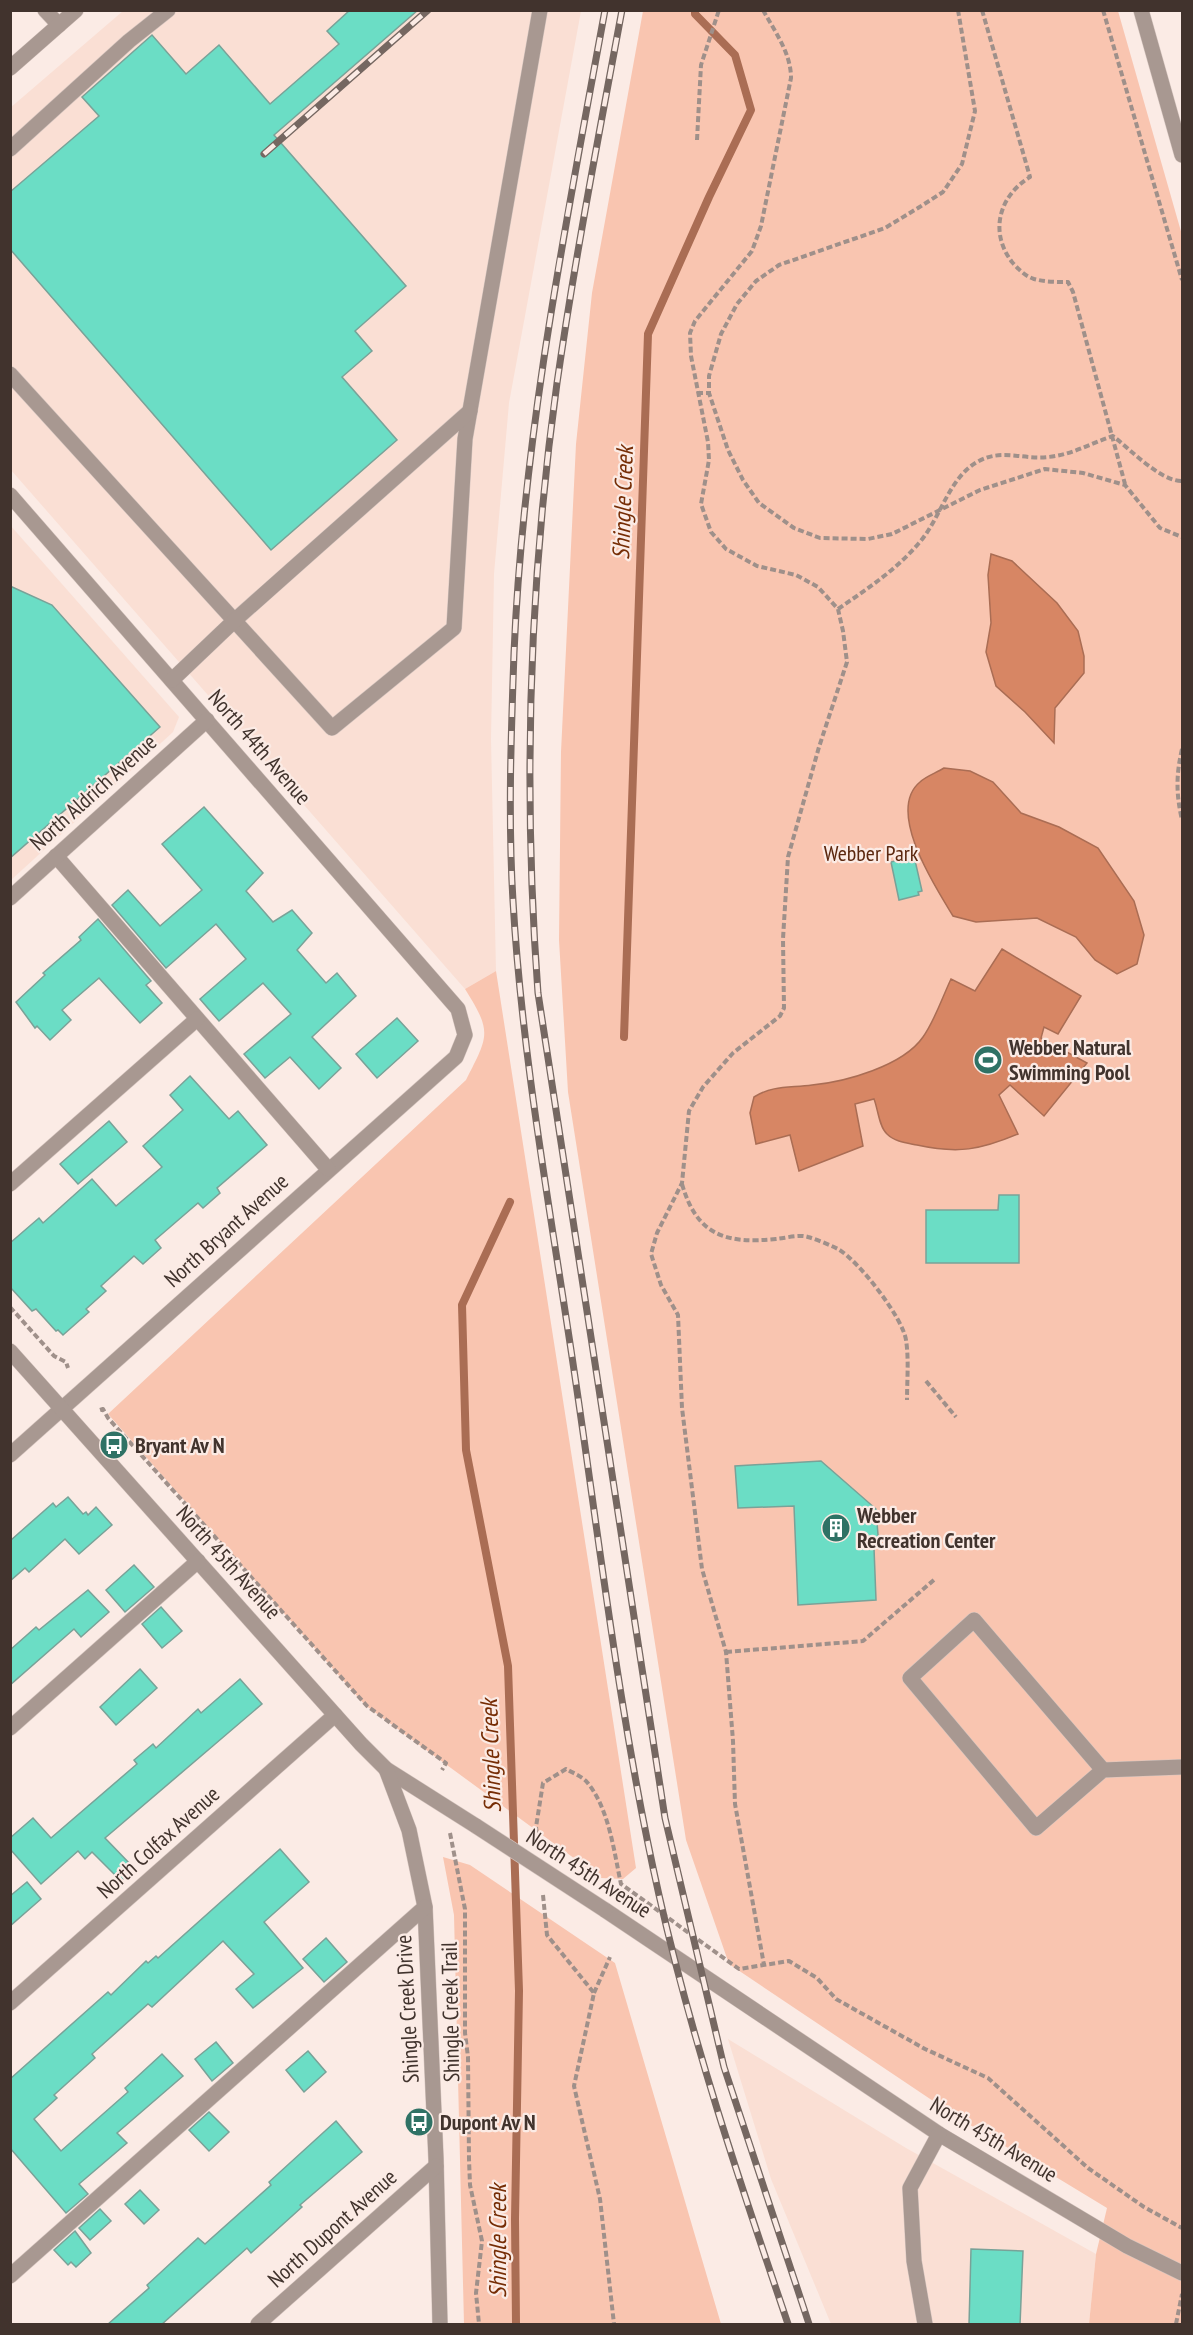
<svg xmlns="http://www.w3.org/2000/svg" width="1193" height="2335" font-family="'PT Sans Narrow',sans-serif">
  <rect width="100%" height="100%" fill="#fbebe5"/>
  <g fill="#fadfd4">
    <path d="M 123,11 L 581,11 L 509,403 L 494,574 L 491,739 L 496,971 L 465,989 L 11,470 L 10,108 Z"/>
    <path d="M 10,525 L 179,717 L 173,732 L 11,880 Z"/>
    <path d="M 728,2039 L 906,2148 L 1096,2254 L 1089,2324 L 831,2324 L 771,2179 Z"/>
  </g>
  <g fill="#f9c5b0">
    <path d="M 643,11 L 1118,11 L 1182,235 L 1182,2324 L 1089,2324 L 1096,2254 L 1107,2208 L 957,2117 L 729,1964 L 686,1840 L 568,1092 L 559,940 L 561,752 L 576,444 L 592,293 Z"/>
    <path d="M 496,971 L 636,1868 L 623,1879 L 601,1878 L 365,1705 L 108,1414 L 466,1080 C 489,1035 492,1032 465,989 Z"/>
    <path d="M 443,1857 L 470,1865 L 615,1963 L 721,2324 L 464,2324 L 454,1915 Z"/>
  </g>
  <g fill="#d78664" stroke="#aa6d54" stroke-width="1.5">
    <path d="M 991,554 L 1012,561 L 1057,603 L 1078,631 L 1084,656 L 1084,673 L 1055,708 L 1054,743 L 1025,712 L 996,686 L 986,652 L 991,623 L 988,575 Z"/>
    <path d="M 944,768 L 970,771 L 993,782 L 1021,813 L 1059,827 L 1098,848 L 1134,901 L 1144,935 L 1137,964 L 1117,974 L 1095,960 L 1076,937 L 1037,918 L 976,922 L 953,916 C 936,888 885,811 920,782 C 926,776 936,773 944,768 Z"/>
    <path d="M 1002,949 L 1081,996 L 1058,1034 L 1044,1027 L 1041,1038 L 1087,1063 L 1044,1116 L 1010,1085 L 999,1095 L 1018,1134 C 980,1150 958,1154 917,1145 C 907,1143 895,1142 887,1134 C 879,1127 878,1109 874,1099 L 855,1104 L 863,1146 L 799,1171 L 790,1135 L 756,1144 L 750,1113 L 754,1097 C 773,1085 790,1088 812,1085 C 845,1082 903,1066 923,1037 C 935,1020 942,998 951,979 L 975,991 Z"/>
  </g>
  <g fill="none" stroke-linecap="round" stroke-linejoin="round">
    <g stroke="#aa6d54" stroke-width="8">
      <path d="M 624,1037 L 648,334 L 709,197 L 751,110 L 735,55 L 695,14 L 695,10"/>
      <path d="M 510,1202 L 462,1305 L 466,1450 L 508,1666 L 519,1991 L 515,2219 L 516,2324"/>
    </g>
  </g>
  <g fill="#6bddc5" stroke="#79a298" stroke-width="1.5">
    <path d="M 350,10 L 418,10 L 274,135 L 406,286 L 355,331 L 372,351 L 342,377 L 397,440 L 271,550 L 10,249 L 10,192 L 99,116 L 82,97 L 152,35 L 186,74 L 219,45 L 270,104 L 339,44 L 327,31 Z"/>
    <path d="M 10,586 L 52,605 L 160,727 L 10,858 Z"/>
    <path d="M 204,807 L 263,873 L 246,891 L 273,922 L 292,910 L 312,933 L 297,950 L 326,983 L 337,973 L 356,996 L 312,1037 L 341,1068 L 319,1089 L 290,1057 L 265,1078 L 244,1054 L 291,1014 L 263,983 L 219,1021 L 200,999 L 246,959 L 216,924 L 166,968 L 112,905 L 128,890 L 160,926 L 202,890 L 162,844 Z"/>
    <path d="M 914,856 L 922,891 L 918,892 L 919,895 L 899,900 L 891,862 Z"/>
    <path d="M 98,919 L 151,981 L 146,985 L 162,1003 L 140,1023 L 99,978 L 62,1010 L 71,1020 L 50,1040 L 37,1026 L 35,1028 L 16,1002 L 45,975 L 43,973 L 81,940 L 79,937 Z"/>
    <path d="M 397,1018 L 418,1041 L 377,1078 L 356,1054 Z"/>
    <path d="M 190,1076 L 229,1119 L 238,1111 L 267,1145 L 217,1188 L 220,1193 L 203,1208 L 198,1203 L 155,1240 L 161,1248 L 143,1264 L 134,1256 L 101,1286 L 106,1291 L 86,1309 L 89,1312 L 63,1335 L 58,1330 L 56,1331 L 36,1309 L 32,1311 L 10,1287 L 10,1243 L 39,1218 L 43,1223 L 92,1179 L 116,1206 L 162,1167 L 143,1146 L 183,1110 L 170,1095 Z"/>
    <path d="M 109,1121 L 127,1142 L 78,1184 L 60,1164 Z"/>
    <path d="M 999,1195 L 1019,1195 L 1019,1263 L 926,1263 L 926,1210 L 998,1210 Z"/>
    <path d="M 821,1461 L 876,1509 L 879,1548 L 874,1548 L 876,1600 L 798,1605 L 794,1506 L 738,1508 L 735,1466 Z"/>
    <path d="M 68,1497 L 83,1514 L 86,1512 L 88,1515 L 96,1507 L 112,1525 L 79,1554 L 65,1539 L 29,1572 L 25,1568 L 10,1581 L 11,1540 L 53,1503 L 56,1507 Z"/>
    <path d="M 134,1565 L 154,1587 L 125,1612 L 106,1590 Z"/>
    <path d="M 88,1590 L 109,1612 L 81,1637 L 74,1629 L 10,1685 L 10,1650 L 36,1627 L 39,1630 Z"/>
    <path d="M 161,1607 L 182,1631 L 162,1648 L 142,1624 Z"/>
    <path d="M 140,1669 L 157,1688 L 116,1725 L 100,1707 Z"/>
    <path d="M 240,1679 L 262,1704 L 105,1838 L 134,1868 L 121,1881 L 92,1852 L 85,1859 L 78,1851 L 41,1884 L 10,1849 L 10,1838 L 33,1818 L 51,1838 L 137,1764 L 134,1760 L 153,1744 L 156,1748 L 198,1709 L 201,1713 Z"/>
    <path d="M 280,1849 L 309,1882 L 264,1922 L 303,1968 L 253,2008 L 236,1989 L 254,1974 L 223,1941 L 152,2007 L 148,2004 L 92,2054 L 95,2058 L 54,2095 L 57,2098 L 34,2119 L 61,2151 L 128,2092 L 125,2088 L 162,2054 L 183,2076 L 117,2133 L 127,2143 L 79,2184 L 88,2194 L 66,2213 L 10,2148 L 10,2079 L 108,1992 L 111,1995 L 146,1961 L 148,1963 L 156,1956 L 158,1958 Z"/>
    <path d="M 27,1882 L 41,1899 L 10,1926 L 10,1896 Z"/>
    <path d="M 326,1938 L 347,1962 L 324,1982 L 303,1959 Z"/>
    <path d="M 216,2042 L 233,2063 L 212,2081 L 195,2059 Z"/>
    <path d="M 308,2051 L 326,2072 L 304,2092 L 286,2070 Z"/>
    <path d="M 209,2112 L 229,2132 L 209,2151 L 189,2130 Z"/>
    <path d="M 336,2121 L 362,2152 L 300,2205 L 302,2207 L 271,2235 L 251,2253 L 247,2248 L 161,2325 L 107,2325 L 149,2288 L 147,2285 L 198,2238 L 205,2244 L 271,2185 L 269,2182 Z"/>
    <path d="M 140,2190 L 159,2210 L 144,2224 L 125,2204 Z"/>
    <path d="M 100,2209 L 111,2221 L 90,2240 L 79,2228 Z"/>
    <path d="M 75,2231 L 91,2253 L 76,2267 L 71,2262 L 68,2265 L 54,2250 Z"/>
    <path d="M 971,2249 L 1023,2251 L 1020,2325 L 969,2325 Z"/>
  </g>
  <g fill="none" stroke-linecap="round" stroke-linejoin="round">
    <g stroke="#d6c6c0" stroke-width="16">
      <g id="minor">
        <path d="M 45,10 L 59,25"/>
        <path d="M 1141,10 L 1182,155"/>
        <path d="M 10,68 L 76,10"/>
        <path d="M 10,149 L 129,41 L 168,10"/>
        <path d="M 10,374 L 332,728 L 454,628 L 465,439 L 540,10"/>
        <path d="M 10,495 L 458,1009 L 465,1035 L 456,1057 L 10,1455"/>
        <path d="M 172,680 L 235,620 L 470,411"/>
        <path d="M 56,856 L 328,1169"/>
        <path d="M 10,898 L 207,720"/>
        <path d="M 10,1184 L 197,1019"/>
        <path d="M 10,1351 L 361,1744 L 386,1769 L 476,1826"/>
        <path d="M 10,1728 L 198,1561"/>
        <path d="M 386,1769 L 409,1830 L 425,1907 L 436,2159 L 440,2324"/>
        <path d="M 1103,1770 L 974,1620 L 910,1678 L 1036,1828 L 1103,1770 L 1182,1767"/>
        <path d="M 605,1910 L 939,2134 L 1127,2246 L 1182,2273"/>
        <path d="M 10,2003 L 335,1715"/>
        <path d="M 10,2276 L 425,1907"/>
        <path d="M 258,2324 L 436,2166"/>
        <path d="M 925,2324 L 914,2261 L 910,2188 L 939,2134"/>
      </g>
    </g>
    <g stroke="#9f908a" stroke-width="4" stroke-dasharray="6 3" stroke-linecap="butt">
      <path d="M 763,10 C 775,32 791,53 791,78 L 761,226 L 752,251 L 695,321 L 690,333 L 691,356 L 708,442 L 709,460 L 701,504 L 711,532 L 726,549 L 757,566 L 796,575 L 818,587 L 838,609 L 843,631 L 847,662 L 819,747 L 788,857 L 783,939 L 784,1008 L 780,1016 L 733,1053 L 703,1087 L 689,1111 L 682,1183 L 657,1233 L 651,1254 L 661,1285 L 678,1315 L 682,1408 L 702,1569 L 726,1652 L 733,1741 L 735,1804 L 764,1965"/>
      <path d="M 958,10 L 975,111 L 962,164 L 943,192 L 918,208 L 885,228 L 779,265 L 756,281 L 737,304 L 721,334 L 709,376 L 709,393 L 728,450 L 743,480 L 759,503 L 794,528 L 820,538 L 868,539 L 892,534 L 980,490 L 1045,469 L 1083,473 L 1125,485 L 1160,528 L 1182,537"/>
      <path d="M 982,10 L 1030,177 C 999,196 989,232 1012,262 C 1018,269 1025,276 1034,279 C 1045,282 1057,282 1068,282 L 1073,292 L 1125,484"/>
      <path d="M 1103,10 L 1182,280"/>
      <path d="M 697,140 L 701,65 L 719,10"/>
      <path d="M 697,393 L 709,393"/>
      <path d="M 838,609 C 867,589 896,570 919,543 C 941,518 948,479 977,462 C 1001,448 1023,460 1048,457 C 1072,455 1091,443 1113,436 C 1131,450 1160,481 1182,481"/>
      <path d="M 1182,749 C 1176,775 1176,794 1182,820"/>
      <path d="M 682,1184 C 697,1236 726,1244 776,1239 C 786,1238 799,1234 808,1237 C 818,1240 830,1245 838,1249 C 858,1260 903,1318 906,1340 C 909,1359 907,1381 907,1400"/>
      <path d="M 10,1307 L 54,1356 L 66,1362 L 68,1368"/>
      <path d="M 926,1381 L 956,1417"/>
      <path d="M 100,1410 L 103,1409 L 108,1418 L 367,1706 L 446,1763 L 442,1770"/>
      <path d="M 726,1652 L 863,1641 L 935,1579"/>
      <path d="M 450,1833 L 465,1909 L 465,2033 L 468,2057 L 469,2159 L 470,2185 L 482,2241 L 476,2293 L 479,2324"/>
      <path d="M 538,1842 L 536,1827 L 543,1783 L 566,1769 C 573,1773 581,1776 586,1781 C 609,1807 614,1852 621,1884 L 739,1969 L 789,1961 L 817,1978 L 836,1999 L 925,2049 L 988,2078 L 1088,2168 L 1144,2207 L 1182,2228"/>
      <path d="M 543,1895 L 547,1935 L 594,1993 L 574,2086 L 600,2199 L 614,2324"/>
      <path d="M 594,1993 L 610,1957"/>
      <path d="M 1176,2324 L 1182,2294"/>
    </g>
    <use href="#minor" stroke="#a89891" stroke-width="15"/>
    <g stroke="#756761" stroke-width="7">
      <g id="rail">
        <path d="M 605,10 C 566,223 523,437 514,653 C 511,736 508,819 513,901 C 522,1058 551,1214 574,1370 C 600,1545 620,1722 659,1895 C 692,2041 740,2183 788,2324"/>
        <path d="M 622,10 C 599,134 575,258 557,383 C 529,585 523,791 538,993 L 665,1818 L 724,2067 L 809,2324"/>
        <path d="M 264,154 L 428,10"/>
      </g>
    </g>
    <use href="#rail" stroke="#fbebe5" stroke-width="4.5" stroke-dasharray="14" stroke-linecap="butt"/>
    <g stroke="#d6c6c0" stroke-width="16" stroke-linecap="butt">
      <path id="minor-bridge" d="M 476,1826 L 605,1910"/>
    </g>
    <use href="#minor-bridge" stroke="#a89891" stroke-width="15"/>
  </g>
  <defs>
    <g id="stadium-disc" transform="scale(1.5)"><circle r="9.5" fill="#2f7265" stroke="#fbebe5"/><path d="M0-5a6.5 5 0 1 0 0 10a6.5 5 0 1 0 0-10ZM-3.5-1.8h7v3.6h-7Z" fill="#fff"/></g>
    <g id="bus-disc" transform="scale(1.5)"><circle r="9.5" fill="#2f7265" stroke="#fbebe5"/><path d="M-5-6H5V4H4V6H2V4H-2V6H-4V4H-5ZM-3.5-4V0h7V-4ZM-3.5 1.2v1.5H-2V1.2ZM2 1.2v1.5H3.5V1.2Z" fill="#fff"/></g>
    <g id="building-disc" transform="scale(1.5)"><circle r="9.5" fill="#2f7265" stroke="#fbebe5"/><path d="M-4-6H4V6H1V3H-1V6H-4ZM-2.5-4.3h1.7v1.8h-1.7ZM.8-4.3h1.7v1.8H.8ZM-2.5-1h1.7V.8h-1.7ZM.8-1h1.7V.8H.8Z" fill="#fff"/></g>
  </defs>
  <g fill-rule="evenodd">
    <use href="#stadium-disc" x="988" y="1060"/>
    <use href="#bus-disc" x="114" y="1445"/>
    <use href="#building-disc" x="836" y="1528"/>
    <use href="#bus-disc" x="419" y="2122"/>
  </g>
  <g text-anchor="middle" stroke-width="4.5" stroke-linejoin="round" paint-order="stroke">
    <g font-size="22" fill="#41332d" stroke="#fbebe5">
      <text transform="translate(260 747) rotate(49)" y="8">North 44th Avenue</text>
      <text transform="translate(93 792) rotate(-42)" y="8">North Aldrich Avenue</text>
      <text transform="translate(226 1230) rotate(-42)" y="8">North Bryant Avenue</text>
      <text transform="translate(229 1562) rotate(48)" y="8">North 45th Avenue</text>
      <text transform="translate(158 1842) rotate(-42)" y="8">North Colfax Avenue</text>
      <text transform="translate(589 1873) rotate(33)" y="8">North 45th Avenue</text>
      <text transform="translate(407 2009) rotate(-93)" y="8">Shingle Creek Drive</text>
      <text transform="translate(450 2012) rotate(-91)" y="8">Shingle Creek Trail</text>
      <text transform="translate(994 2139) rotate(31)" y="8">North 45th Avenue</text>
      <text transform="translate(332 2228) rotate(-42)" y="8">North Dupont Avenue</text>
    </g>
    <g font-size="22" fill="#5b270e" stroke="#fbebe5">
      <text x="871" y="861">Webber Park</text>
    </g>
    <g font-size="22" font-weight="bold" fill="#41332d" stroke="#fbebe5" text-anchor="start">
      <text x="1009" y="1055">Webber Natural<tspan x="1009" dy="25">Swimming Pool</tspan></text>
      <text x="135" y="1453">Bryant Av N</text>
      <text x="857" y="1523">Webber<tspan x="857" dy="25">Recreation Center</tspan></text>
      <text x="440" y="2130">Dupont Av N</text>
    </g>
    <g font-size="24" font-style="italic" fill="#762d05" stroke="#fbebe5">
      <text transform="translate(623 503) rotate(-88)" y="8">Shingle Creek</text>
      <text transform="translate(491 1756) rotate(-92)" y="8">Shingle Creek</text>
      <text transform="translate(498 2241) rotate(-90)" y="8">Shingle Creek</text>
    </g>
  </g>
  <rect width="1193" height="2335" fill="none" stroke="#41332d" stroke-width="24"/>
</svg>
